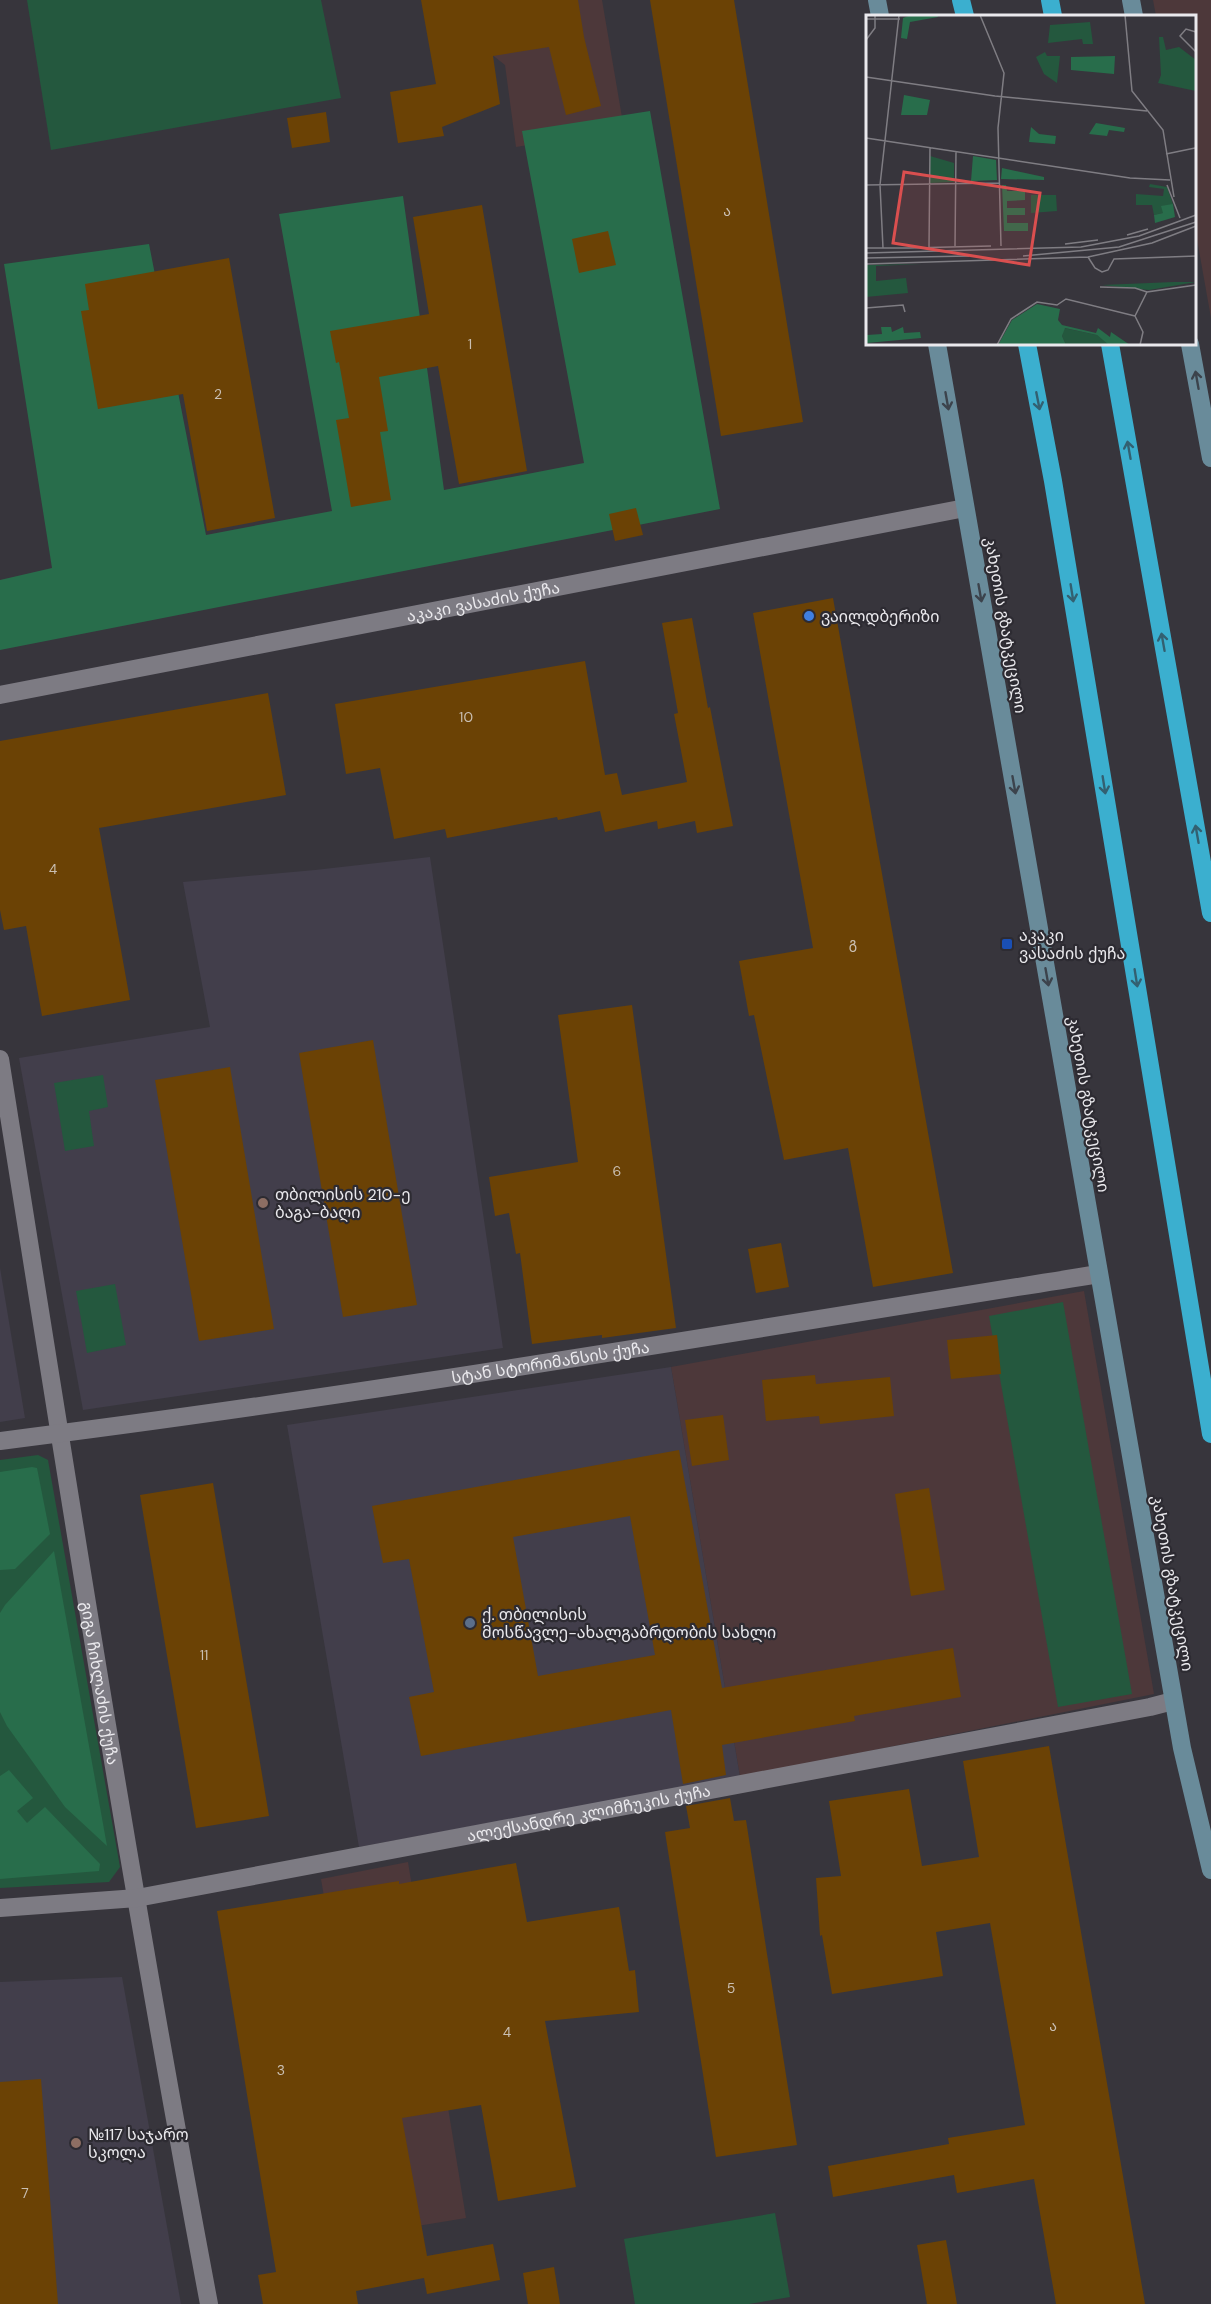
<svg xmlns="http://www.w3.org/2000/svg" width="1211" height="2304" font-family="'DM Sans','Noto Sans Georgian',sans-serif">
  <rect width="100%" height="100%" fill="#37353c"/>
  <g fill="#4d383a">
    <path d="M 477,0 L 602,0 L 624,129 L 516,147 L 505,65 L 486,50 Z"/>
    <path d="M 1153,0 L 1211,0 L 1211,318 L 1195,228 L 1194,16 L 1156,16 Z"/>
    <path d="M 1084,1291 L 1154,1694 L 740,1777 L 671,1367 Z"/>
    <path d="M 408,1862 L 466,2218 L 381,2232 L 321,1879 Z"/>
  </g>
  <g fill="#423e4b">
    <path d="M 430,857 L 503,1348 L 83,1410 L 19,1058 L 210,1027 L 183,882 L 315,870 Z"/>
    <path d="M 0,1268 L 25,1418 L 0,1422 Z"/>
    <path d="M 671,1367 L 740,1777 L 359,1847 L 287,1425 Z"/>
    <path d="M 122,1977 L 181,2304 L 0,2304 L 0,1982 Z"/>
  </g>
  <g fill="#24583e">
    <path d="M 27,0 L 321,0 L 341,98 L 51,150 Z"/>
    <path d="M 103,1075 L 108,1107 L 89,1111 L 94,1146 L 65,1151 L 54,1083 Z"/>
    <path d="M 115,1284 L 126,1345 L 87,1353 L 76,1291 Z"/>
    <path d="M 1063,1302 L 1132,1694 L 1058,1707 L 989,1316 Z"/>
    <path d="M 38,1455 L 48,1460 L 120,1867 L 109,1882 L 0,1888 L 0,1460 Z"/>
    <path d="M 775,2213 L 790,2297 L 749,2304 L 635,2304 L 624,2239 Z"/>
  </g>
  <g fill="#286d4b">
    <path d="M 650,111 L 720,509 L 0,650 L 0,580 L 52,568 L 4,264 L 149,244 L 206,535 L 332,511 L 279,214 L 403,196 L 444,490 L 584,463 L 522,131 Z"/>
    <path d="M 32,1467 L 37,1468 L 50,1534 L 15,1569 L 0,1570 L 0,1472 Z"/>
    <path d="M 54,1551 L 107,1846 L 65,1807 L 7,1726 L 0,1712 L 0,1613 L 5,1605 Z"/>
    <path d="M 9,1770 L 33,1798 L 17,1811 L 27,1823 L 45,1807 L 100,1864 L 99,1871 L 0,1879 L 0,1776 Z"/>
  </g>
  <g fill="#6b4205" fill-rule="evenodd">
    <path d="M 421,0 L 578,0 L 584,37 L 601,106 L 566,115 L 549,47 L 493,56 L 500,104 L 442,127 L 444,136 L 398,143 L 390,92 L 436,84 Z"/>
    <path d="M 650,0 L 734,0 L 803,422 L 721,436 Z"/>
    <path d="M 326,112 L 330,142 L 292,148 L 287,118 Z"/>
    <path d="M 482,205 L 527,471 L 459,484 L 438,366 L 379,377 L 388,431 L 380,432 L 391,500 L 351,507 L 336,420 L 349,418 L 339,362 L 336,363 L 330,331 L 429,314 L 413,217 Z"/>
    <path d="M 608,231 L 616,265 L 579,273 L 572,239 Z"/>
    <path d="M 229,258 L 275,518 L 207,531 L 183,394 L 98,409 L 81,311 L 89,310 L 85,284 Z"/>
    <path d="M 636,508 L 643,535 L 615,541 L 609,514 Z"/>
    <path d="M 833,598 L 953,1273 L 873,1287 L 848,1148 L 784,1160 L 754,1015 L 749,1016 L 739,961 L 813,948 L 753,613 Z"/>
    <path d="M 692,618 L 708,708 L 710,707 L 733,826 L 697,833 L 695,821 L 658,829 L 657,821 L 605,832 L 600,811 L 558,820 L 557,817 L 447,838 L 445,829 L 394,839 L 380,768 L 346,774 L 335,704 L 585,661 L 605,775 L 617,773 L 622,795 L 687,782 L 674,714 L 678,713 L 662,623 Z"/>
    <path d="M 268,693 L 286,795 L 99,828 L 130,1000 L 42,1016 L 26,926 L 4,930 L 0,910 L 0,741 Z"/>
    <path d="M 632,1005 L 676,1328 L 602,1338 L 602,1335 L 532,1344 L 520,1253 L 516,1254 L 509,1213 L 495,1216 L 489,1177 L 578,1162 L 558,1015 Z"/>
    <path d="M 373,1040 L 417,1305 L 343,1317 L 299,1053 Z"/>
    <path d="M 230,1067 L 274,1329 L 199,1341 L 155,1080 Z"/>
    <path d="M 781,1243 L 789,1287 L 756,1293 L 748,1249 Z"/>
    <path d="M 997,1335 L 1001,1374 L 951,1379 L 947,1340 Z"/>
    <path d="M 815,1375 L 816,1384 L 890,1377 L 894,1416 L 820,1424 L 819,1416 L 766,1421 L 762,1380 Z"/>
    <path d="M 723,1415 L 729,1460 L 692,1466 L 685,1420 Z"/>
    <path d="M 679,1450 L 722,1688 L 953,1648 L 961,1697 L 854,1716 L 855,1721 L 722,1745 L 726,1775 L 683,1784 L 671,1710 L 421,1756 L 409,1697 L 434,1692 L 409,1559 L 383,1563 L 372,1506 ZM 630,1516 L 655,1655 L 538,1676 L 513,1537 Z"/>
    <path d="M 213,1483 L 269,1816 L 196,1828 L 140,1495 Z"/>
    <path d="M 929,1488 L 945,1590 L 911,1596 L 895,1494 Z"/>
    <path d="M 1049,1746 L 1145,2304 L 1056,2304 L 1034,2179 L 957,2193 L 954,2175 L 833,2197 L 828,2166 L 949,2144 L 948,2138 L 1025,2125 L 990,1923 L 936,1932 L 943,1976 L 832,1994 L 822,1935 L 820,1936 L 816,1878 L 841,1876 L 829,1801 L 909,1789 L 922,1866 L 979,1857 L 963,1761 Z"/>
    <path d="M 730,1798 L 734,1821 L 746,1820 L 797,2145 L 716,2157 L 665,1832 L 690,1828 L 686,1806 Z"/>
    <path d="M 516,1863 L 527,1922 L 619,1907 L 629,1971 L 635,1970 L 639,2012 L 545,2021 L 576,2187 L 498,2201 L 481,2105 L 402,2118 L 427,2256 L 493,2244 L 500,2280 L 427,2294 L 424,2278 L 356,2291 L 358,2304 L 263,2304 L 258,2275 L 276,2272 L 217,1911 L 399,1881 L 399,1884 Z"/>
    <path d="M 41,2079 L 58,2304 L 0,2304 L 0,2082 Z"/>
    <path d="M 946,2240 L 957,2304 L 927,2304 L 917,2245 Z"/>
    <path d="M 554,2267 L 560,2304 L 528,2304 L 523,2273 Z"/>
  </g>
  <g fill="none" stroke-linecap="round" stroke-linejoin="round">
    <g stroke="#7d7b83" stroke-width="18">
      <path id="s1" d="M 0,695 L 965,508"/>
      <path id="s2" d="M 0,1059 C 66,1475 131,1891 209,2304"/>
      <path id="s3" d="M 0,1441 C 368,1395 733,1332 1099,1274"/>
      <path id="s4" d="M 0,1908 L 137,1898 L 1150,1707 L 1173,1701"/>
    </g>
    <g stroke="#698b9a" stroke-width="18">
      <path d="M 877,0 L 880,16"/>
      <path d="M 1131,0 L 1134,16"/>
      <path d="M 937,344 L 1182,1748 L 1211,1870"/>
      <path d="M 1190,344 L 1211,458"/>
    </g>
    <g stroke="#3bafcf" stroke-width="18">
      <path d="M 961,0 L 965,16"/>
      <path d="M 1050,0 L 1053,16"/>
      <path d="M 1027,344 L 1053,481 L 1211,1434"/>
      <path d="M 1110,344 L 1211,913"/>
    </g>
  </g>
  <defs><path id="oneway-shaft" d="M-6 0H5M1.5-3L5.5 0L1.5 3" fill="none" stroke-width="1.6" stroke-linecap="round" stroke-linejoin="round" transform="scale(1.5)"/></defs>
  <g stroke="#3c434c">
    <use href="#oneway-shaft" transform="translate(1197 380) rotate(-100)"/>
    <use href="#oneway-shaft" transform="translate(947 401) rotate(80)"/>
    <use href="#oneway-shaft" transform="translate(980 593) rotate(80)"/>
    <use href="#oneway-shaft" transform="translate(1014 785) rotate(80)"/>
    <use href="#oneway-shaft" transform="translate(1047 977) rotate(80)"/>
  </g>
  <g stroke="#336071">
    <use href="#oneway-shaft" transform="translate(1038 401) rotate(79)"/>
    <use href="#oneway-shaft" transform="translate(1129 450) rotate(-100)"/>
    <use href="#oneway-shaft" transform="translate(1072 593) rotate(81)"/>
    <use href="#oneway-shaft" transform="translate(1163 642) rotate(-100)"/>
    <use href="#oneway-shaft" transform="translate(1104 785) rotate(81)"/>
    <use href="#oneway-shaft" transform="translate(1197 834) rotate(-100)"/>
    <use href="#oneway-shaft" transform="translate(1136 978) rotate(81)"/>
  </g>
  <circle fill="#3f7fe0" stroke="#2d2b32" stroke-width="2" cx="809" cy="616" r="6"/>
  <rect fill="#1a4fb4" stroke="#2d2b32" stroke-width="2" x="1001" y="938" width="12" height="12" rx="3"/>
  <g fill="#8d6e63" stroke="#2d2b32" stroke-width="2">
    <circle cx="263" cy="1203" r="6"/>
    <circle cx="76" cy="2143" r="6"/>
  </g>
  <circle fill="#5c6f8a" stroke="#2d2b32" stroke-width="2" cx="470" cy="1623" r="6"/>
  <g text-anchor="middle" stroke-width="4.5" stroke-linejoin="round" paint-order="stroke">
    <g font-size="14" fill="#cabfb3">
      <text x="727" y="216">ა</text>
      <text x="470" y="349">1</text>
      <text x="218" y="399">2</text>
      <text x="466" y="722">10</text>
      <text x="53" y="874">4</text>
      <text x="853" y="948">გ</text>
      <text x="617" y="1176">6</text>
      <text x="204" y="1660">11</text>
      <text x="731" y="1993">5</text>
      <text x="1053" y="2031">ა</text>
      <text x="507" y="2037">4</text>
      <text x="281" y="2075">3</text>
      <text x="25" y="2198">7</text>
    </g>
    <g font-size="16" fill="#eae9ed" stroke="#2d2b32">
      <text dy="6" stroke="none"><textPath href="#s1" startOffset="492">აკაკი ვასაძის ქუჩა</textPath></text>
      <text transform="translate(1006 625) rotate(80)" y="6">კახეთის გზატკეცილი</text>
      <text transform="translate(1089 1104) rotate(80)" y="6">კახეთის გზატკეცილი</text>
      <text dy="6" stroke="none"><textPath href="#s3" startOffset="556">სტან სტორიმანსის ქუჩა</textPath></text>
      <text transform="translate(1173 1583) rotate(80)" y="6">კახეთის გზატკეცილი</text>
      <text dy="6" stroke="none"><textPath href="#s2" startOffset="632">გიგა ჩიხლაძის ქუჩა</textPath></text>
      <text dy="6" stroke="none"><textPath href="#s4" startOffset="597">ალექსანდრე კლიმჩუკის ქუჩა</textPath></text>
    </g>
    <g font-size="16" fill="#eae9ed" stroke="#2d2b32" text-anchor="start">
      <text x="821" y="622">ვაილდბერიზი</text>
      <text x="1019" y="941">აკაკი<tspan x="1019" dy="18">ვასაძის ქუჩა</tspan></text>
      <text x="275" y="1200">თბილისის 210-ე<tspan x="275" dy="18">ბაგა-ბაღი</tspan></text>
      <text x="482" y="1620">ქ. თბილისის<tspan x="482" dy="18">მოსწავლე-ახალგაბრდობის სახლი</tspan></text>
      <text x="88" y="2140">№117 საჯარო<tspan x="88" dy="18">სკოლა</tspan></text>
    </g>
  </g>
  <g transform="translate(866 15)">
    <rect width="330" height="330" fill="#37353c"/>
    <path d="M 224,7 L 227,29 L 217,29 L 216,24 L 182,28 L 184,10 ZM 293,22 L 297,22 L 300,35 L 313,32 L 330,45 L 330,76 L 292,68 L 295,60 ZM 179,37 L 181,41 L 194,41 L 191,68 L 178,59 L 170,42 ZM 64,141 L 88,148 L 88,167 L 63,168 ZM 284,169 L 301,172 L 307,189 L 297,198 L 288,200 L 286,190 L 270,190 L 270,179 L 297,181 L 298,174 L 283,172 ZM 165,180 L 190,180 L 191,196 L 165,198 ZM 57,249 L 10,251 L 10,266 L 40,263 L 42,278 L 0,282 L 0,250 ZM 330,267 L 283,275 L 236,270 L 308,267 ZM 198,313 L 231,320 L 243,329 L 200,330 L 196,321 Z" fill="#24583e"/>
    <path d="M 45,0 L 71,0 L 72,2 L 44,7 L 41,24 L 35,23 L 37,3 ZM 249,41 L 248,59 L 205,55 L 205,42 ZM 38,80 L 64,85 L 61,100 L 35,100 ZM 230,108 L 259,113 L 258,117 L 243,115 L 241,121 L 223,119 ZM 165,112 L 173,119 L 190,121 L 189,129 L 163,127 ZM 107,141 L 130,145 L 131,165 L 105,166 ZM 136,153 L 178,162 L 178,165 L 135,164 ZM 136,170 L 140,170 L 141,176 L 159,176 L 159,185 L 141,186 L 141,193 L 159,193 L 159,200 L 141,200 L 141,208 L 162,208 L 162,216 L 138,216 ZM 307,189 L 309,202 L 289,208 L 288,200 L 297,198 L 295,191 ZM 171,289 L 194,294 L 192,305 L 196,310 L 230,318 L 232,313 L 244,322 L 245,317 L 264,330 L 243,330 L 231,320 L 199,313 L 196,321 L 200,330 L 132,330 L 146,305 ZM 15,312 L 25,312 L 26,317 L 37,312 L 38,318 L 54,317 L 55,323 L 1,328 L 1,320 L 16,319 Z" fill="#286d4b"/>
    <path fill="none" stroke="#7f7d83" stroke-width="1.5" d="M 114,0 L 138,58 L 132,113 L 135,231M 259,0 L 266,76 L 297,115 L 308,182M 0,4 L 34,4M 330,17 L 320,14 L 314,21 L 330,37M 0,25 L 9,13 L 9,0M 0,62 L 129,81 L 281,96M 330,116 L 330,136M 0,123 L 264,163 L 304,165M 300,139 L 329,133M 0,170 L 133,168M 301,170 L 314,203M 261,220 L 282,214M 199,229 L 232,225M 89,231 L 90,136M 63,232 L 64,132M 0,233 L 43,233M 17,233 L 14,170 L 33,0M 43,233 L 125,231M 0,238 L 215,232 L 273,221 L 330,200M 157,241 L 253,232 L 330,207M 222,242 L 229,253 L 236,257 L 242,255 L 248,244 L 330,241M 0,243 L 103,241M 0,249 L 222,242 L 286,228 L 330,211M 234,272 L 269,273 L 281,277M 0,293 L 37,290 L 39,297M 131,330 L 145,304 L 171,287 L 191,290 L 200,284 L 269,301M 274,330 L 277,317 L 269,301 L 281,277 L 330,270"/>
    <path fill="#da4f4f" fill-opacity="0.15" stroke="#da4f4f" stroke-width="3" d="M 38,157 L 174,178 L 163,250 L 27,228 Z"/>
    <rect width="330" height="330" fill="none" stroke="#eae9ed" stroke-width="3"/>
  </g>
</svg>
